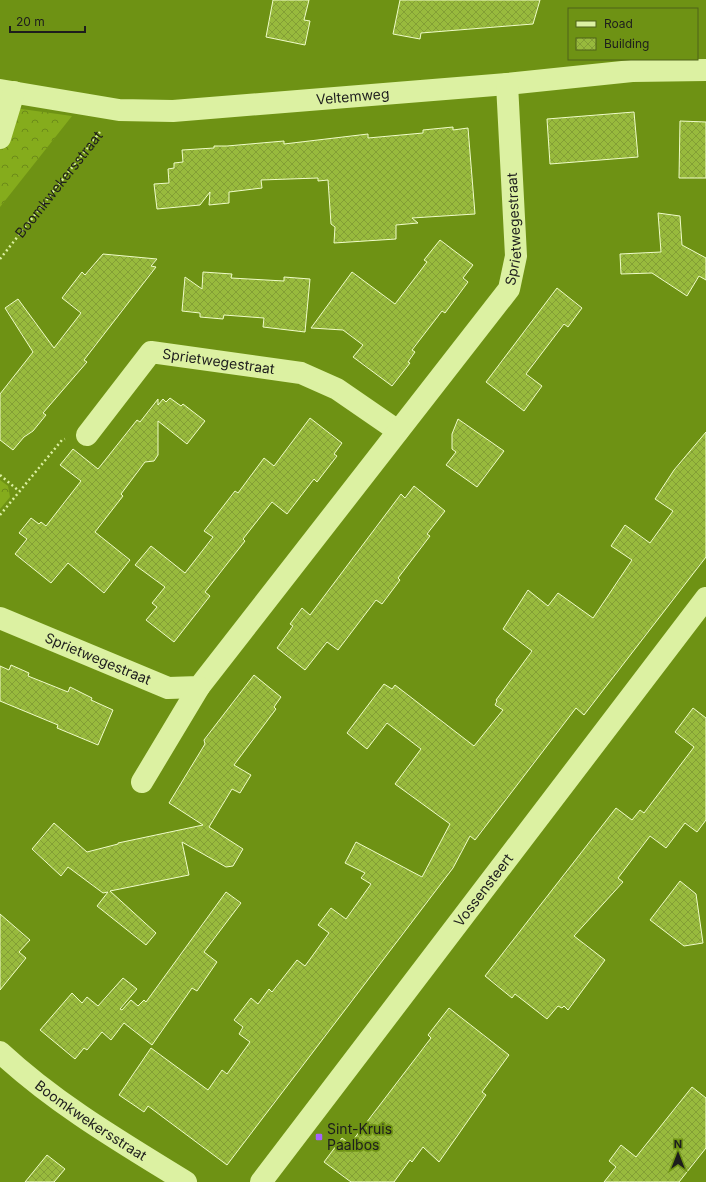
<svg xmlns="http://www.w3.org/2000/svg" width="706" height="1182" font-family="Inter,sans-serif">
  <defs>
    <pattern id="forest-crowns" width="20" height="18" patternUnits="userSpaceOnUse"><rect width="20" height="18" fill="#85ac1c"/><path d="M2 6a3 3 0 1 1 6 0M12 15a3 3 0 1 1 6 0" fill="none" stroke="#6c8b18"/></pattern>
    <pattern id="building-cross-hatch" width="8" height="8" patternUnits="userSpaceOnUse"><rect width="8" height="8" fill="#98ba3d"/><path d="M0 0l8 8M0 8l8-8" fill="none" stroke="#839f35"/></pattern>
  </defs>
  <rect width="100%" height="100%" fill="#6e9214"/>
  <g fill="url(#forest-crowns)">
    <path d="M 0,106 L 72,116 L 0,207 Z"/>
    <path d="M 0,480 L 8,486 L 10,497 L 0,509 Z"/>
  </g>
  <g fill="url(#building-cross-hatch)" stroke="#effcc9">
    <path d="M 273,0 L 309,0 L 304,20 L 310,21 L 305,45 L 266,37 Z"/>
    <path d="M 400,0 L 540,0 L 533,24 L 421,33 L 420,39 L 393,34 Z"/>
    <path d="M 634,112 L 638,157 L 550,164 L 547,119 Z"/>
    <path d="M 680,121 L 706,122 L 706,178 L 679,178 Z"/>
    <path d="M 453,127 L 453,130 L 468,128 L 475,214 L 412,218 L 418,223 L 396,225 L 396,239 L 334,243 L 335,227 L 331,224 L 328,180 L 318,181 L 318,178 L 261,180 L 262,188 L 229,192 L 229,203 L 209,205 L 210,192 L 200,205 L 157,209 L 154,184 L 169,183 L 168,169 L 174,168 L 174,163 L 183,162 L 182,150 L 214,148 L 214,146 L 227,146 L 284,141 L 284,144 L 368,134 L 368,138 L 423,133 L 423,130 Z"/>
    <path d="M 658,213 L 680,216 L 682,245 L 706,258 L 706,280 L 699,276 L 687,296 L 652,273 L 621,274 L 620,254 L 661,252 Z"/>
    <path d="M 440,240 L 473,265 L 463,278 L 468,282 L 445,313 L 442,311 L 412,350 L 415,352 L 408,362 L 410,363 L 392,386 L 353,357 L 363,345 L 343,330 L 311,328 L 352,272 L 395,304 L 427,262 L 424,260 Z"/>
    <path d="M 103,254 L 157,259 L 151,266 L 156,267 L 84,360 L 87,362 L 43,413 L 46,415 L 33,431 L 24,437 L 13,450 L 0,440 L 0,394 L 33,352 L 5,308 L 18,299 L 54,348 L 81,313 L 62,298 L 82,272 L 85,275 Z"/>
    <path d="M 203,272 L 232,274 L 231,278 L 284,281 L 284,277 L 310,279 L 305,332 L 263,327 L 264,318 L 224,315 L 223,319 L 200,317 L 200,313 L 182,311 L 185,277 L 202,289 Z"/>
    <path d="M 557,288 L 582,308 L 568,327 L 564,324 L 526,374 L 542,386 L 524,411 L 486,382 Z"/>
    <path d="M 170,398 L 181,406 L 183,404 L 205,421 L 187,444 L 158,421 L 158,455 L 154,461 L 145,462 L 121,494 L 123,496 L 95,532 L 130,560 L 104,593 L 68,563 L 51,583 L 15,554 L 27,539 L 19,533 L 31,518 L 39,524 L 41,522 L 46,526 L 81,481 L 60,465 L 73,449 L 98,469 L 137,420 L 140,422 L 158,399 L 158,405 L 163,399 L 166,402 Z"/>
    <path d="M 310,418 L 342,443 L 334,454 L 337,456 L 317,482 L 314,479 L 287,514 L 272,502 L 243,539 L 245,541 L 205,592 L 210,596 L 174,642 L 146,620 L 157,607 L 152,603 L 165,587 L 135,565 L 151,546 L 185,573 L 213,537 L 204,531 L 235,491 L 238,493 L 264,458 L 274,466 Z"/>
    <path d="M 458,419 L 504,451 L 477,487 L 446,465 L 456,452 L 452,449 L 452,434 Z"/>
    <path d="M 706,432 L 706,557 L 584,715 L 576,708 L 475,840 L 470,836 L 453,868 L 227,1165 L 148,1106 L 144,1112 L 119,1095 L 151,1048 L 208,1090 L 222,1070 L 227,1074 L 250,1042 L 239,1034 L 243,1027 L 234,1020 L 251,998 L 258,1004 L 269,989 L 272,992 L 297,960 L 305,966 L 329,933 L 318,925 L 331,908 L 346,919 L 371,884 L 361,878 L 365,873 L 345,863 L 356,842 L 422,877 L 450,824 L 395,784 L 421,749 L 387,723 L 367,749 L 347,733 L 384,684 L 392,689 L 395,685 L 474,746 L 503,710 L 495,705 L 497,701 L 496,700 L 532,651 L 503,629 L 528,590 L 548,606 L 558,593 L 593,618 L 632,560 L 611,546 L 625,525 L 650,543 L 673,511 L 655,499 L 674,470 Z"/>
    <path d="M 414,486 L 445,511 L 427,534 L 430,536 L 398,578 L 400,580 L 382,604 L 376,600 L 338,650 L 327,642 L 305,670 L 277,648 L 293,626 L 290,624 L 302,608 L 310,615 L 401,494 L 405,498 Z"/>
    <path d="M 11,665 L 29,673 L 28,676 L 68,692 L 70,687 L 92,698 L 91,700 L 113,710 L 98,745 L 57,728 L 58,725 L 0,701 L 0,666 L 9,670 Z"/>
    <path d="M 254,675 L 281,697 L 274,707 L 276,709 L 234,765 L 251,775 L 240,793 L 232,789 L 209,827 L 243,849 L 233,866 L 226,867 L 182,842 L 189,875 L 110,891 L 156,933 L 146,945 L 97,906 L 108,892 L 103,893 L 68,867 L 61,876 L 32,849 L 54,823 L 87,852 L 118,844 L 118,843 L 203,825 L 169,803 L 205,744 L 204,740 Z"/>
    <path d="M 693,708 L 706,718 L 706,820 L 697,832 L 685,823 L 666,848 L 650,836 L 618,878 L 623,882 L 574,936 L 605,960 L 568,1010 L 564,1006 L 562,1008 L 558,1006 L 547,1019 L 515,994 L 512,998 L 485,976 L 616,808 L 632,820 L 640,810 L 644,813 L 694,747 L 675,732 Z"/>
    <path d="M 680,881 L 696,894 L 703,943 L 684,946 L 650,920 Z"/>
    <path d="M 226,892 L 241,903 L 204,952 L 217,962 L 197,991 L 192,988 L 152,1045 L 124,1023 L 111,1040 L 102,1032 L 87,1050 L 84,1048 L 75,1059 L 40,1030 L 72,993 L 82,1003 L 87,997 L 98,1006 L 123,978 L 137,989 L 120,1009 L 122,1010 L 131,1000 L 138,1006 L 144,1000 L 146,1002 Z"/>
    <path d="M 0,914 L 30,940 L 19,952 L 26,958 L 0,990 Z"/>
    <path d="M 449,1008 L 509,1055 L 482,1092 L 486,1095 L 439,1162 L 423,1147 L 412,1162 L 410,1160 L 394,1182 L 351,1182 L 324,1162 L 342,1138 L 350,1144 L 431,1038 L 428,1035 Z"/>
    <path d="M 692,1087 L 706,1098 L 706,1148 L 679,1182 L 604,1182 L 616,1167 L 609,1161 L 621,1145 L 636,1157 Z"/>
    <path d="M 47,1155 L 65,1169 L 54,1182 L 25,1182 Z"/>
  </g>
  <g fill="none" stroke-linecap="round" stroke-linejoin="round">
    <g stroke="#dcf1a2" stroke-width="2.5" stroke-dasharray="2 3" stroke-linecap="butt">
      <path id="s1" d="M 0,259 L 100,132"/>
      <path d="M 0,475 L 19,491"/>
      <path d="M 0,515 L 62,440 L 65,439"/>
    </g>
    <g stroke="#dcf1a2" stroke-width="22">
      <path id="s2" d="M 0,90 L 119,110 L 173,111 L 507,84 L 632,71 L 706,70"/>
      <path d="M 0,138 L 14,92"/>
      <path id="s3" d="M 87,435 L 151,352 L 301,373 L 337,389 L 398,431"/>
      <path id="s4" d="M 0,618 L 168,688 L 199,687 L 509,289 L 516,256 L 507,84"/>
      <path d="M 142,782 L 199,687"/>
      <path id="s5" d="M 0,1052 C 56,1104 121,1142 186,1182"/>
      <path id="s6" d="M 261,1182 L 706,598"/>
    </g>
  </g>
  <rect fill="#a662ff" stroke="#6e9214" stroke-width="1.5" x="315" y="1133" width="8" height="8" rx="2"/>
  <g text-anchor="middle" stroke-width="3.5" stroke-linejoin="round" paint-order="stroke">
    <g font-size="14" fill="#1d1d1d" stroke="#6e9214">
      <text dy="5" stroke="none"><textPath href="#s2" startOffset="355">Veltemweg</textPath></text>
      <text dy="5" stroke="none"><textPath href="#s1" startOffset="95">Boomkwekersstraat</textPath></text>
      <text dy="5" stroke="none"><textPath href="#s4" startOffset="778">Sprietwegestraat</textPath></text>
      <text dy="5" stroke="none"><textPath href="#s3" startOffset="173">Sprietwegestraat</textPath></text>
      <text dy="5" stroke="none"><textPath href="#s4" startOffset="106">Sprietwegestraat</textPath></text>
      <text dy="5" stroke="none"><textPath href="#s6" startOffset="367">Vossensteert</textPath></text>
      <text dy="5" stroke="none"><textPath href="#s5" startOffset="114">Boomkwekersstraat</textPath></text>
    </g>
    <g font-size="14" fill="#1d1d1d" stroke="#6e9214" text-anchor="start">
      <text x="327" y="1134">Sint-Kruis<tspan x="327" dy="16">Paalbos</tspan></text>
    </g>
  </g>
  <rect x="568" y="8" width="130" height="52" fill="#6e9214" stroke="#4e6318"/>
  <rect x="576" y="21" width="20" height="6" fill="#dcf1a2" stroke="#4e6318"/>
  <text x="604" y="28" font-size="12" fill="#1d1d1d">Road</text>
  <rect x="576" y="38" width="20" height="12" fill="url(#building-cross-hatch)" stroke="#4e6318"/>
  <text x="604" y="48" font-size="12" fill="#1d1d1d">Building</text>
  <g transform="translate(678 1154)" stroke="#6e9214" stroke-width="3" paint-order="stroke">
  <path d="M0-3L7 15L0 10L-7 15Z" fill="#1d1d1d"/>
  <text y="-6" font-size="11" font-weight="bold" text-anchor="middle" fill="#1d1d1d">N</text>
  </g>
  <path d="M10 26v6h75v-6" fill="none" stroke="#1d1d1d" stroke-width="2"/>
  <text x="16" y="26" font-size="12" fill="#1d1d1d" stroke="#6e9214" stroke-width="3" paint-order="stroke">20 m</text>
</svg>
